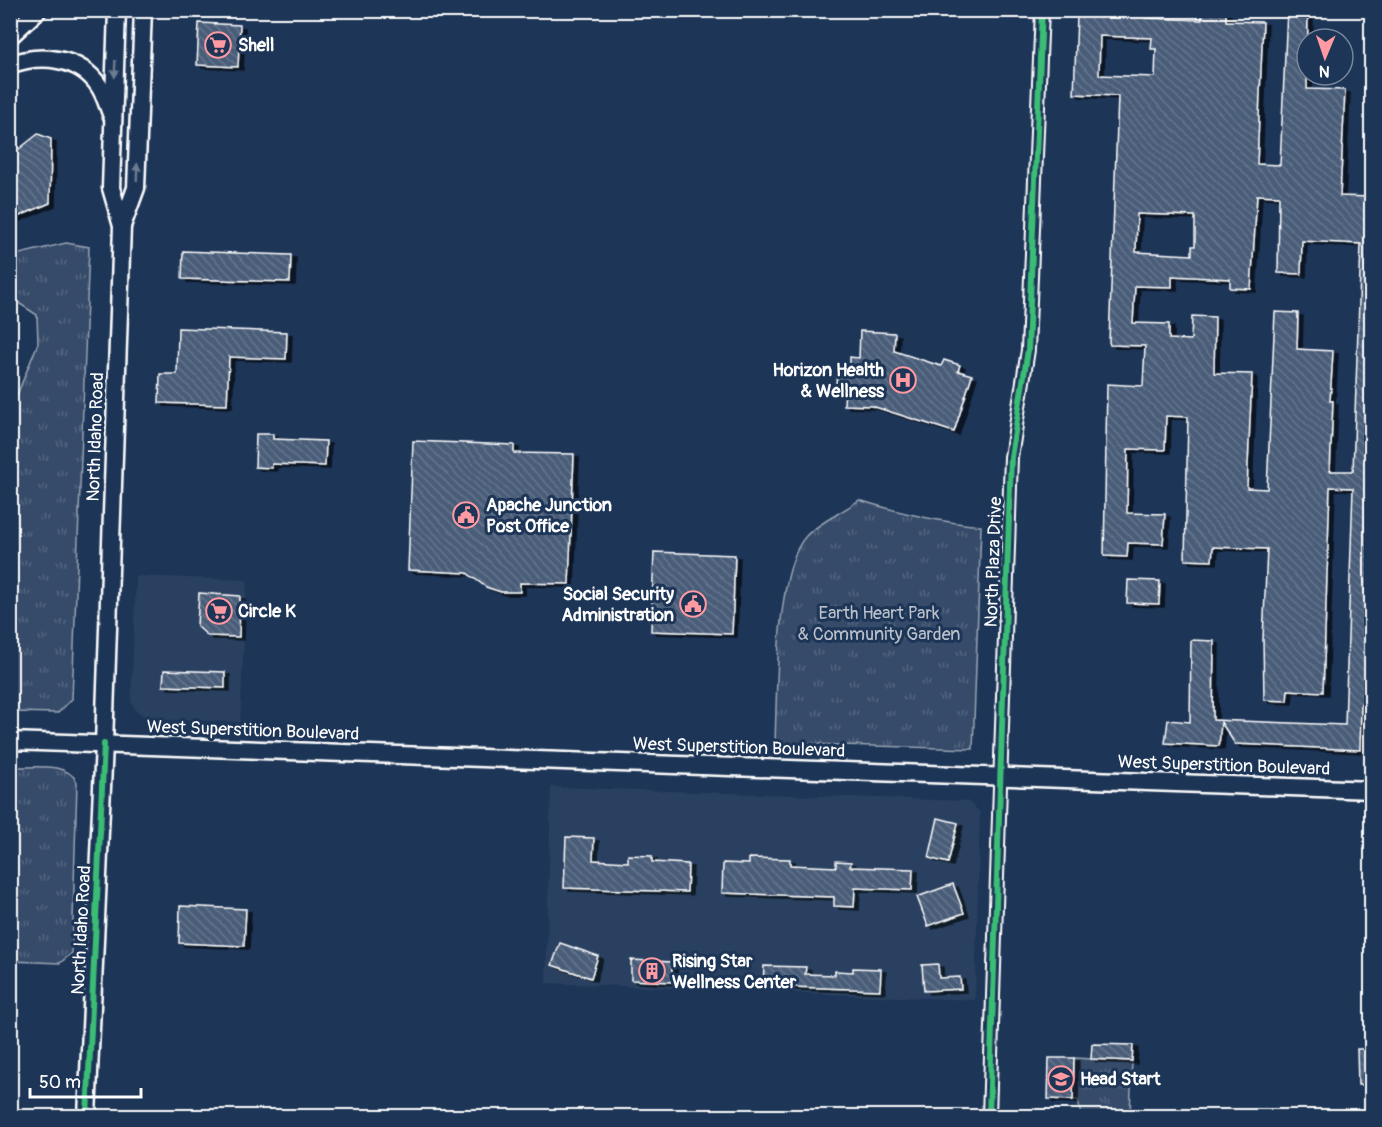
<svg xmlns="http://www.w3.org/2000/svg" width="1382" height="1127" font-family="Pangolin,sans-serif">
  <defs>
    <pattern id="park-tufts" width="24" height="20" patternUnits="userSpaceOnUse" patternTransform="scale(1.5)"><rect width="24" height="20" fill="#364b69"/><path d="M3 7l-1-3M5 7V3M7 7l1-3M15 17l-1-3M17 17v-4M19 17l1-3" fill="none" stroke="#546680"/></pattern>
    <pattern id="building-back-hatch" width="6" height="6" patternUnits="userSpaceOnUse" patternTransform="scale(1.5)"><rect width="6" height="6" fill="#4a5d79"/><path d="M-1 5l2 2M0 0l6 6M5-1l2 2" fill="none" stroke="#65758d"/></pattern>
    <filter id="shadow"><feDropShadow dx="5" dy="3" stdDeviation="0" flood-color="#0009"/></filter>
  </defs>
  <rect width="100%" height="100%" fill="#1d3557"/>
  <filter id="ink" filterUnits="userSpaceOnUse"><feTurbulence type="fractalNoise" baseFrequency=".0167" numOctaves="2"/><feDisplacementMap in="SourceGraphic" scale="12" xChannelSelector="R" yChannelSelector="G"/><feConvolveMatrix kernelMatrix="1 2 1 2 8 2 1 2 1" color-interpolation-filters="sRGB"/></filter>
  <g filter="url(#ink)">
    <g fill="#2a4161">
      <path d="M 136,576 L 247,580 L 240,722 L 148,719 L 136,711 L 131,701 Z"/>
      <path d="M 551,787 L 967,801 L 980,812 L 975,1000 L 546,983 Z"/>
    </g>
    <g fill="url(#park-tufts)" stroke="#9aa5b4" stroke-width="1.5">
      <path d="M 66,243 L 89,247 L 72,699 L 58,713 L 11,712 L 11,410 L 38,343 L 37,315 L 11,298 L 11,256 Z"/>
      <path d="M 859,500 C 900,513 939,522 981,526 L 973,749 L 775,743 C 777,697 775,569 806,536 C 820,522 843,512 859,500 Z"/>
      <path d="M 11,767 C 32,768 67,761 77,782 L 72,953 L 60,963 L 11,961 Z"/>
      <path d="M 1074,1058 L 1132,1061 L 1130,1116 L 1081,1116 L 1078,1100 L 1073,1100 Z"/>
    </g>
    <g fill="url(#building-back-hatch)" stroke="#fff" stroke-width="1.5" fill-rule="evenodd" filter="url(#shadow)">
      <path d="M 1121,10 L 1146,10 L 1146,18 L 1202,20 L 1202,10 L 1226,10 L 1226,21 L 1263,22 L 1257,164 L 1280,165 L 1287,10 L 1308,10 L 1307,89 L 1345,90 L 1340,196 L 1371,197 L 1371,491 L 1368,530 L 1371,530 L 1371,633 L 1367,704 L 1361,704 L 1360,750 L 1235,744 L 1221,722 L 1219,746 L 1165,743 L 1168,720 L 1190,722 L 1191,640 L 1214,641 L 1213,720 L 1345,725 L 1353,488 L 1330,487 L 1323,692 L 1288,690 L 1287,701 L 1264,700 L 1263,639 L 1267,549 L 1213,547 L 1212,561 L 1185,560 L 1188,417 L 1166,416 L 1165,450 L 1128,449 L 1127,513 L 1165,514 L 1163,544 L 1128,543 L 1127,557 L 1104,556 L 1107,384 L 1143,386 L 1145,346 L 1110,345 L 1109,342 L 1118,96 L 1074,94 L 1077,16 L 1120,17 ZM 1100,36 L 1152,38 L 1151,49 L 1156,49 L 1155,77 L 1099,75 ZM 1257,195 L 1279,196 L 1278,273 L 1301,274 L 1302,241 L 1361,244 L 1353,471 L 1330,471 L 1333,401 L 1330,401 L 1333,351 L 1297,349 L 1298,313 L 1275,312 L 1267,489 L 1247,488 L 1252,374 L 1214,373 L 1215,317 L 1192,316 L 1191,340 L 1169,339 L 1169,324 L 1133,323 L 1135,286 L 1172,287 L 1172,276 L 1230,279 L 1230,288 L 1251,289 ZM 1137,214 L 1195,216 L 1195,246 L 1192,246 L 1192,255 L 1136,252 Z"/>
      <path d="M 199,23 L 240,25 L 238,67 L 197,65 Z"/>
      <path d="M 38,134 L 51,139 L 50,203 L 10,220 L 10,156 Z"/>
      <path d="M 183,251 L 291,255 L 290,282 L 182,279 Z"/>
      <path d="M 178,328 L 287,332 L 286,359 L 229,357 L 227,405 L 159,403 L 160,374 L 177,374 Z"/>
      <path d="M 860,331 L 895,333 L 894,351 L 941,366 L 944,360 L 960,365 L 958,371 L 972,375 L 954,432 L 872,406 L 844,405 L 845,386 L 836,386 L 837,365 L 850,366 L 850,357 L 859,358 Z"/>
      <path d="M 256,434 L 273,434 L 273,439 L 326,441 L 325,466 L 272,464 L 272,468 L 255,467 Z"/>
      <path d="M 413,441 L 514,445 L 514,453 L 574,454 L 569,584 L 520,583 L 520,592 L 501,592 L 486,587 L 467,573 L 408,570 Z"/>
      <path d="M 654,552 L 735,555 L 732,634 L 651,631 Z"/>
      <path d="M 1128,580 L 1160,581 L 1159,604 L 1127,603 Z"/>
      <path d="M 199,593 L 240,596 L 239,637 L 208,636 L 197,626 Z"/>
      <path d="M 164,670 L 225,672 L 225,688 L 163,686 Z"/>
      <path d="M 938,818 L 958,823 L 948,863 L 929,858 Z"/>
      <path d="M 566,837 L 594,838 L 593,860 L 628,862 L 628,855 L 652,856 L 652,862 L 688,864 L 687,892 L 564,888 Z"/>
      <path d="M 749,858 L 790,859 L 790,865 L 836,867 L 836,861 L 851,862 L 850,867 L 913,869 L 912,890 L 855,888 L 854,907 L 834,906 L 834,897 L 722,893 L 723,863 L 749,864 Z"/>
      <path d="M 953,884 L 964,913 L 928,926 L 917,897 Z"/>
      <path d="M 180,906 L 246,909 L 244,946 L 179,943 Z"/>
      <path d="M 560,943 L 598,956 L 591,978 L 552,965 Z"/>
      <path d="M 631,960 L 672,962 L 672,982 L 631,980 Z"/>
      <path d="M 938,964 L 939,978 L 960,977 L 961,989 L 924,991 L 922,965 Z"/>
      <path d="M 764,966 L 806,967 L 805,974 L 835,975 L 835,971 L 853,972 L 853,968 L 881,969 L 880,990 L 763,986 Z"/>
      <path d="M 1092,1044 L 1133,1045 L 1132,1061 L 1091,1059 Z"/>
      <path d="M 1357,1049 L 1371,1049 L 1371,1085 L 1358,1085 Z"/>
      <path d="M 1049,1058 L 1074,1058 L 1073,1100 L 1048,1099 Z"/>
    </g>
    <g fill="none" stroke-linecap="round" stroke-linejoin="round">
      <g stroke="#fff" stroke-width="16">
        <path id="street" d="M 989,1116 L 1011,457 L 1028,350 L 1042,10"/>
      </g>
      <g stroke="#fff" stroke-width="21">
        <g id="secondary">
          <path d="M 10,36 L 38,10"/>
          <path d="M 10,65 C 40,53 80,57 99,86 C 105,95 108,107 112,116"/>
          <path d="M 122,226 L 136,188 L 143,10"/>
          <path d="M 10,741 L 1372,790"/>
          <path d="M 87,1116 L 104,744 L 122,226 L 111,188 L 117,10"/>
        </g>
      </g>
      <use href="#street" stroke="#1d3557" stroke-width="12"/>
      <use href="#secondary" stroke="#1d3557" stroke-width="16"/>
      <g stroke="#1d3557" stroke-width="10">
        <g id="cycleway">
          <path d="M 87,1116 L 104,744"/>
          <path d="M 989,1116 L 1011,457 L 1028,350 L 1042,10"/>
        </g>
      </g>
      <use href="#cycleway" stroke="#3abd76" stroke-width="6"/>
    </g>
    <defs><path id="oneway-solid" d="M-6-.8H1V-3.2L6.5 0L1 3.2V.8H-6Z" transform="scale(1.5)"/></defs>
    <g fill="#6c7c92">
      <use href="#oneway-solid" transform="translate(115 69) rotate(92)"/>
      <use href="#oneway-solid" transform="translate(137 172) rotate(-88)"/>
    </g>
  </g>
  <defs>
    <g id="supermarket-ring" transform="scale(1.35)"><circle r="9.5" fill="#1d3557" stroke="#ff9aa2" stroke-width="1.5"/><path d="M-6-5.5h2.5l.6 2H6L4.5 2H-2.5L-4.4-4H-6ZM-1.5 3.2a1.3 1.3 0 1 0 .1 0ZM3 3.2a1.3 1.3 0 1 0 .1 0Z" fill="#ff9aa2"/></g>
    <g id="hospital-ring" transform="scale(1.35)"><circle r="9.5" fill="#1d3557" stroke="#ff9aa2" stroke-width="1.5"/><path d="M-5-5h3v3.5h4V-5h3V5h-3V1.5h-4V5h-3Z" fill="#ff9aa2"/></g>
    <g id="civic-ring" transform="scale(1.35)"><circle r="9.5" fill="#1d3557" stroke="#ff9aa2" stroke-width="1.5"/><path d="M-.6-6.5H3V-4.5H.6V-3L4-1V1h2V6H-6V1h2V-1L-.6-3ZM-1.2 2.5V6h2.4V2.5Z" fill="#ff9aa2"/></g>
    <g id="building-ring" transform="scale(1.35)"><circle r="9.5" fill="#1d3557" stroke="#ff9aa2" stroke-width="1.5"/><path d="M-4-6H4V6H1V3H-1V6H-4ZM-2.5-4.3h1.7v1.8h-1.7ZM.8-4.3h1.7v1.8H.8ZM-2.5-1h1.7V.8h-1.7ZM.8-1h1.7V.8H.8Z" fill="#ff9aa2"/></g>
    <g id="school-ring" transform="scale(1.35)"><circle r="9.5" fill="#1d3557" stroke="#ff9aa2" stroke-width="1.5"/><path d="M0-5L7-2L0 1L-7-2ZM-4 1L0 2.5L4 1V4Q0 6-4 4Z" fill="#ff9aa2"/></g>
  </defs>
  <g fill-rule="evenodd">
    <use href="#supermarket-ring" x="218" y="45"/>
    <use href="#hospital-ring" x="903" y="380"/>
    <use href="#civic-ring" x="466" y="515"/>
    <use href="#civic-ring" x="693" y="604"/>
    <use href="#supermarket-ring" x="219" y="611"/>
    <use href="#building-ring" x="652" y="971"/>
    <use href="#school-ring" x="1061" y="1079"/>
  </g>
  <g text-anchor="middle" stroke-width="6" stroke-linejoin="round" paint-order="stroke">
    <g font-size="18" font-weight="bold" fill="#fff" stroke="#1d3557" text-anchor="start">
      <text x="238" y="51">Shell</text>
      <text x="884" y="376" text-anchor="end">Horizon Health<tspan x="884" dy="21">&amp; Wellness</tspan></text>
      <text x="486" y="511">Apache Junction<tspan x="486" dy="21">Post Office</tspan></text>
      <text x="674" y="600" text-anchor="end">Social Security<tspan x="674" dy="21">Administration</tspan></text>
      <text x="238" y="617">Circle K</text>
      <text x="672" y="967">Rising Star<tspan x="672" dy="21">Wellness Center</tspan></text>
      <text x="1080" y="1085">Head Start</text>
    </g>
    <g font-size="18" fill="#fff" stroke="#1d3557">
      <text transform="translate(95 437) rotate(-88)" y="6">North Idaho Road</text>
      <text transform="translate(993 562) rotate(-88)" y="6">North Plaza Drive</text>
      <text transform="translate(253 730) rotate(2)" y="6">West Superstition Boulevard</text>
      <text transform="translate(739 747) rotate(2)" y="6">West Superstition Boulevard</text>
      <text transform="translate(1224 765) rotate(2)" y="6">West Superstition Boulevard</text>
      <text transform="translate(81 930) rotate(-87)" y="6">North Idaho Road</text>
    </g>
    <g font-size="18" fill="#b9c0ca" stroke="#1d3557">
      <text x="879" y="619">Earth Heart Park<tspan x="879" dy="21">&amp; Community Garden</tspan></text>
    </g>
  </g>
  <rect width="1382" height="1127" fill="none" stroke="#1d3557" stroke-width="36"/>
  <rect x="18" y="18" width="1346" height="1091" fill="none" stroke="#fff" stroke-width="2" filter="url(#ink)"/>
  <g transform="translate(1325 57) rotate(182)"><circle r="28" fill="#1d3557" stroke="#77869a" stroke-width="1.5"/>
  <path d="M0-4.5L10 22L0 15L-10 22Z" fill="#ff9aa2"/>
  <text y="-9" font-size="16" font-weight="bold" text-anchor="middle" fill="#ffffff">N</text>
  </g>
  <path d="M30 1088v9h111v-9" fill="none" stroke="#ffffff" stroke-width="3"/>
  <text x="39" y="1088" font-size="18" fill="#ffffff" stroke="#1d3557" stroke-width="4.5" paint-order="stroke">50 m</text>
</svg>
